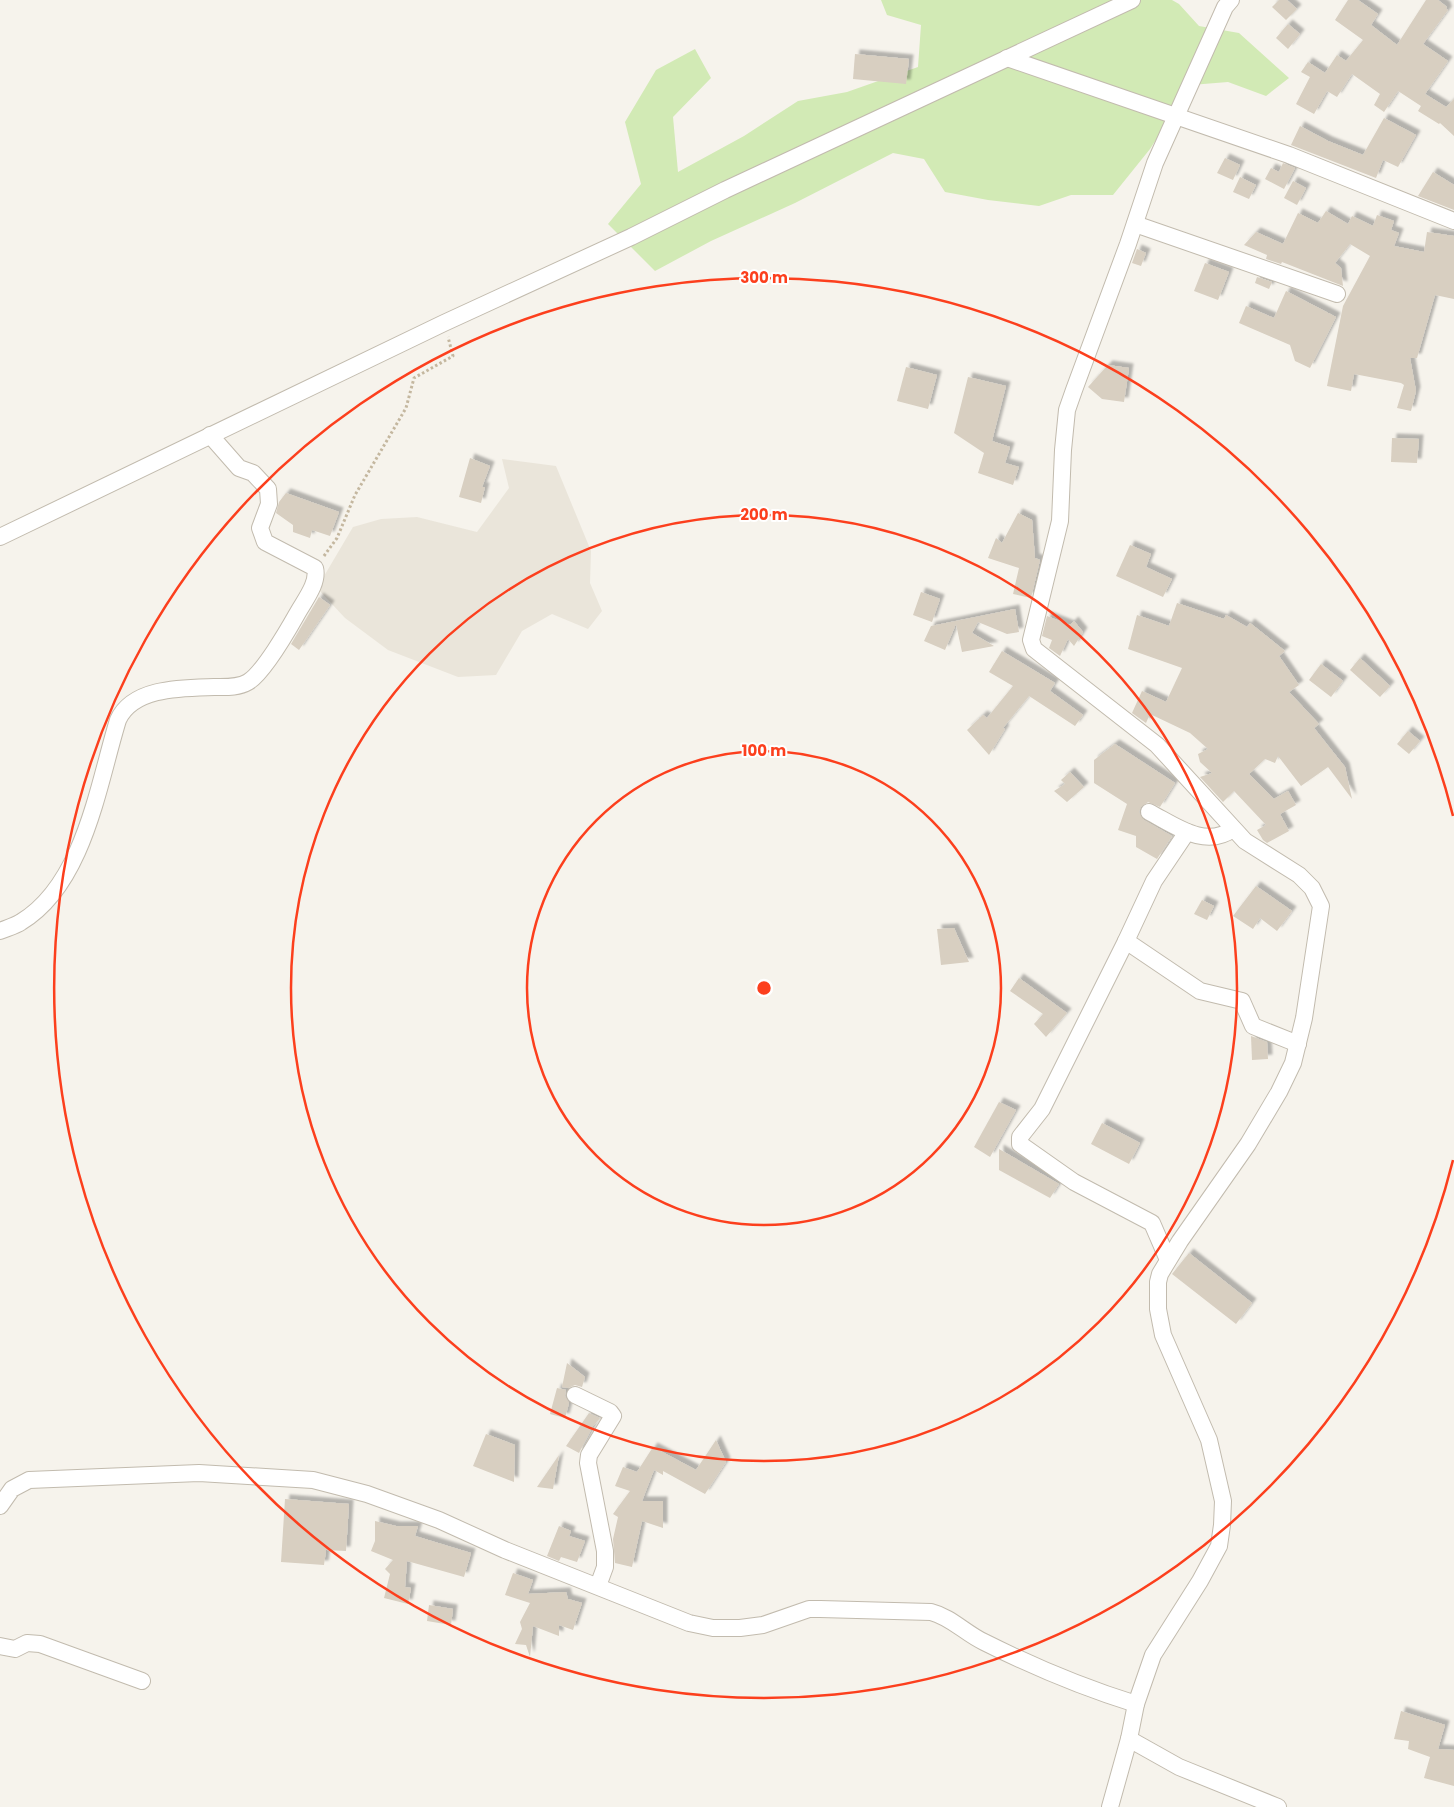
<svg xmlns="http://www.w3.org/2000/svg" width="1454" height="1807" font-family="Poppins,sans-serif">
  <defs>
    <filter id="shadow"><feDropShadow dx="4.5" dy="-4.5" stdDeviation="1" flood-color="#0004"/></filter>
  </defs>
  <rect width="100%" height="100%" fill="#f6f3ec"/>
  <path fill="#eae5da" d="M 502,459 L 556,466 L 591,551 L 590,583 L 602,611 L 588,629 L 552,614 L 522,631 L 496,675 L 458,677 L 388,650 L 345,618 L 317,588 L 353,527 L 381,519 L 417,517 L 477,532 L 509,488 Z"/>
  <path fill="#d2eab5" d="M 881,0 L 1172,0 L 1179,4 L 1199,26 L 1239,33 L 1289,78 L 1266,96 L 1228,82 L 1191,85 L 1150,149 L 1113,195 L 1071,195 L 1039,206 L 988,200 L 945,192 L 924,159 L 893,153 L 795,203 L 711,241 L 655,271 L 608,224 L 641,184 L 625,122 L 656,70 L 695,49 L 711,78 L 673,117 L 678,172 L 744,136 L 798,101 L 847,92 L 918,67 L 921,25 L 887,15 Z"/>
  <g fill="#d8cfc1" filter="url(#shadow)">
    <path d="M 1279,0 L 1287,0 L 1297,9 L 1286,20 L 1272,7 Z"/>
    <path d="M 1348,0 L 1358,0 L 1378,14 L 1371,25 L 1397,45 L 1426,0 L 1438,0 L 1447,7 L 1446,9 L 1448,10 L 1423,44 L 1448,61 L 1425,94 L 1446,107 L 1454,99 L 1454,136 L 1440,123 L 1439,124 L 1418,111 L 1421,106 L 1398,91 L 1384,112 L 1374,105 L 1380,94 L 1352,74 L 1337,97 L 1327,91 L 1314,114 L 1296,104 L 1310,77 L 1301,72 L 1308,62 L 1325,73 L 1337,55 L 1346,61 L 1363,40 L 1335,20 Z"/>
    <path d="M 1288,24 L 1300,34 L 1288,49 L 1276,38 Z"/>
    <path d="M 855,54 L 909,59 L 906,84 L 853,79 Z"/>
    <path d="M 1384,118 L 1416,135 L 1398,167 L 1383,160 L 1376,178 L 1291,145 L 1300,126 L 1328,141 L 1363,155 Z"/>
    <path d="M 1225,158 L 1240,165 L 1233,180 L 1217,173 Z"/>
    <path d="M 1283,163 L 1295,168 L 1284,189 L 1265,179 L 1271,168 L 1279,172 Z"/>
    <path d="M 1433,172 L 1454,185 L 1454,210 L 1418,196 Z"/>
    <path d="M 1240,177 L 1256,185 L 1249,199 L 1233,192 Z"/>
    <path d="M 1293,181 L 1306,188 L 1297,205 L 1284,198 Z"/>
    <path d="M 1326,211 L 1348,224 L 1352,216 L 1373,226 L 1377,215 L 1394,221 L 1391,230 L 1399,233 L 1394,246 L 1424,252 L 1427,232 L 1454,236 L 1454,299 L 1435,295 L 1417,358 L 1410,358 L 1416,391 L 1411,411 L 1397,408 L 1404,385 L 1401,383 L 1354,374 L 1351,391 L 1327,386 L 1343,306 L 1370,256 L 1350,244 L 1335,263 L 1341,268 L 1343,286 L 1282,262 L 1281,264 L 1266,259 L 1267,255 L 1244,245 L 1256,232 L 1283,244 L 1298,213 L 1318,223 Z"/>
    <path d="M 1137,249 L 1146,253 L 1141,266 L 1132,263 Z"/>
    <path d="M 1205,263 L 1229,272 L 1218,300 L 1194,291 Z"/>
    <path d="M 1257,277 L 1272,282 L 1269,289 L 1255,283 Z"/>
    <path d="M 1286,291 L 1336,317 L 1310,368 L 1295,361 L 1290,345 L 1239,323 L 1246,306 L 1274,318 Z"/>
    <path d="M 1108,365 L 1129,368 L 1124,402 L 1102,399 L 1088,387 Z"/>
    <path d="M 906,367 L 937,375 L 928,409 L 897,401 Z"/>
    <path d="M 968,377 L 1006,386 L 992,441 L 1010,447 L 1005,463 L 1019,467 L 1013,485 L 978,473 L 984,453 L 954,433 Z"/>
    <path d="M 1392,438 L 1419,439 L 1417,463 L 1391,462 Z"/>
    <path d="M 470,458 L 490,466 L 482,487 L 485,487 L 481,503 L 459,497 Z"/>
    <path d="M 286,493 L 339,512 L 330,536 L 312,530 L 310,538 L 293,532 L 293,525 L 276,513 L 279,502 Z"/>
    <path d="M 1018,513 L 1032,520 L 1035,558 L 1040,560 L 1031,598 L 1013,594 L 1019,568 L 988,558 L 996,538 L 1002,543 Z"/>
    <path d="M 1130,545 L 1151,554 L 1146,567 L 1172,579 L 1163,597 L 1116,576 Z"/>
    <path d="M 921,592 L 940,599 L 932,622 L 913,615 Z"/>
    <path d="M 319,597 L 330,605 L 299,650 L 291,644 Z"/>
    <path d="M 1177,603 L 1224,619 L 1226,615 L 1247,627 L 1250,623 L 1285,651 L 1279,656 L 1299,685 L 1289,692 L 1319,724 L 1314,728 L 1345,767 L 1352,799 L 1328,767 L 1301,786 L 1278,756 L 1275,763 L 1265,759 L 1249,774 L 1274,799 L 1288,791 L 1296,805 L 1280,814 L 1289,831 L 1267,843 L 1263,840 L 1257,830 L 1266,825 L 1234,791 L 1223,802 L 1200,777 L 1212,773 L 1200,762 L 1198,754 L 1208,749 L 1190,733 L 1150,714 L 1146,723 L 1132,713 L 1142,691 L 1166,702 L 1182,668 L 1128,649 L 1137,615 L 1169,626 Z"/>
    <path d="M 1015,609 L 1019,632 L 1007,634 L 978,622 L 972,633 L 994,646 L 962,652 L 956,624 L 945,650 L 924,641 L 931,626 Z"/>
    <path d="M 1047,616 L 1070,625 L 1074,621 L 1083,632 L 1074,646 L 1068,639 L 1060,656 L 1049,648 L 1052,640 L 1042,636 Z"/>
    <path d="M 1002,651 L 1055,683 L 1050,691 L 1083,715 L 1075,726 L 1029,696 L 1003,728 L 1005,729 L 989,755 L 967,730 L 983,715 L 987,718 L 1013,686 L 989,672 Z"/>
    <path d="M 1360,658 L 1390,686 L 1380,697 L 1350,670 Z"/>
    <path d="M 1321,664 L 1343,681 L 1331,697 L 1309,680 Z"/>
    <path d="M 1408,731 L 1420,741 L 1409,754 L 1397,744 Z"/>
    <path d="M 1115,744 L 1175,783 L 1160,807 L 1148,802 L 1141,807 L 1139,812 L 1144,820 L 1172,836 L 1157,859 L 1136,847 L 1136,836 L 1118,830 L 1127,804 L 1094,783 L 1094,760 Z"/>
    <path d="M 1070,772 L 1084,787 L 1067,802 L 1054,791 L 1065,784 L 1061,780 Z"/>
    <path d="M 1256,886 L 1292,911 L 1277,931 L 1260,918 L 1253,929 L 1233,916 Z"/>
    <path d="M 1202,900 L 1214,906 L 1207,920 L 1194,914 Z"/>
    <path d="M 954,928 L 969,962 L 941,965 L 937,929 Z"/>
    <path d="M 1019,978 L 1067,1013 L 1046,1037 L 1034,1024 L 1043,1014 L 1010,991 Z"/>
    <path d="M 1251,1036 L 1267,1042 L 1268,1059 L 1252,1060 Z"/>
    <path d="M 999,1102 L 1016,1110 L 990,1157 L 974,1147 Z"/>
    <path d="M 1102,1123 L 1140,1143 L 1129,1164 L 1091,1144 Z"/>
    <path d="M 999,1149 L 1059,1184 L 1050,1198 L 999,1170 Z"/>
    <path d="M 1189,1253 L 1252,1303 L 1236,1324 L 1172,1274 Z"/>
    <path d="M 567,1363 L 585,1377 L 582,1387 L 575,1385 L 568,1388 L 562,1387 Z"/>
    <path d="M 557,1388 L 566,1390 L 565,1396 L 569,1403 L 565,1418 L 550,1414 Z"/>
    <path d="M 589,1413 L 600,1418 L 593,1426 L 579,1453 L 566,1446 Z"/>
    <path d="M 486,1434 L 515,1445 L 514,1482 L 473,1466 Z"/>
    <path d="M 716,1440 L 726,1462 L 705,1494 L 663,1471 L 663,1475 L 654,1470 L 642,1501 L 663,1501 L 663,1528 L 642,1521 L 632,1567 L 615,1563 L 613,1539 L 618,1517 L 613,1514 L 630,1491 L 615,1486 L 623,1467 L 637,1472 L 653,1447 L 696,1470 Z"/>
    <path d="M 559,1455 L 553,1489 L 537,1487 Z"/>
    <path d="M 285,1499 L 349,1504 L 346,1551 L 326,1550 L 324,1565 L 281,1562 Z"/>
    <path d="M 375,1521 L 396,1526 L 418,1526 L 415,1536 L 471,1553 L 464,1577 L 407,1561 L 405,1587 L 411,1588 L 408,1604 L 384,1598 L 390,1574 L 385,1569 L 393,1560 L 371,1551 L 375,1541 Z"/>
    <path d="M 559,1526 L 571,1531 L 569,1536 L 585,1541 L 577,1562 L 561,1557 L 559,1561 L 547,1556 Z"/>
    <path d="M 513,1573 L 533,1580 L 528,1594 L 566,1592 L 568,1599 L 582,1603 L 573,1630 L 559,1625 L 559,1636 L 533,1626 L 530,1657 L 526,1645 L 515,1644 L 522,1629 L 520,1622 L 530,1603 L 505,1595 Z"/>
    <path d="M 429,1605 L 453,1609 L 451,1625 L 427,1621 Z"/>
    <path d="M 1401,1711 L 1445,1725 L 1438,1749 L 1454,1750 L 1454,1786 L 1424,1778 L 1430,1757 L 1408,1749 L 1409,1741 L 1394,1739 Z"/>
  </g>
  <g fill="none" stroke-linecap="round" stroke-linejoin="round">
    <g stroke="#c2bbae" stroke-width="18">
      <g id="street">
        <path d="M 1007,58 L 1289,155 L 1454,221"/>
        <path d="M 1135,224 L 1337,294"/>
        <path d="M 0,537 L 444,323 L 631,237 L 725,190 L 1132,0"/>
        <path d="M 1149,812 C 1176,826 1205,849 1233,829"/>
        <path d="M 1187,832 L 1154,881 L 1126,941 L 1200,991 L 1242,1001 L 1253,1026 L 1298,1044"/>
        <path d="M 0,931 C 7,928 15,926 21,922 C 84,884 98,785 118,720 C 133,687 183,688 214,687 C 225,687 238,688 248,682 C 263,673 288,630 297,614 C 304,601 319,583 315,568 L 265,542 L 260,528 L 269,504 L 268,489 L 253,473 L 239,468 L 210,435"/>
        <path d="M 1126,941 L 1042,1109 L 1020,1137 L 1020,1144 L 1074,1182 L 1152,1223 L 1168,1260"/>
        <path d="M 575,1395 L 610,1412 L 613,1416 L 589,1455 L 588,1463 L 605,1551 L 605,1567 L 598,1586"/>
        <path d="M 0,1506 L 12,1489 L 29,1480 L 199,1473 L 313,1480 L 367,1494 L 439,1520 L 505,1550 L 689,1623 L 713,1628 L 740,1628 L 763,1625 L 809,1609 L 820,1609 L 931,1612 C 951,1617 965,1633 984,1642 C 1032,1666 1084,1688 1136,1704 L 1129,1739 L 1179,1767 L 1278,1807"/>
        <path d="M 0,1646 L 15,1649 L 27,1643 L 40,1644 L 142,1681"/>
        <path d="M 1136,1704 L 1153,1655 L 1200,1581 L 1219,1546 L 1222,1525 L 1223,1501 L 1209,1440 L 1163,1335 L 1158,1309 L 1158,1282 L 1160,1274 L 1180,1241 L 1248,1144 L 1279,1092 L 1293,1063 L 1304,1018 L 1321,906 L 1312,888 L 1299,875 L 1245,841 L 1157,745 L 1034,649 L 1031,640 L 1060,521 L 1063,450 L 1067,410 L 1074,390 L 1128,244 L 1155,163 L 1225,7 L 1231,0"/>
        <path d="M 1110,1807 L 1129,1739"/>
      </g>
    </g>
    <path stroke="#c4b79f" stroke-width="3" stroke-dasharray="2.5 2.5" stroke-linecap="butt" d="M 324,556 L 337,538 L 355,495 L 406,408 L 414,378 L 453,356 L 448,337"/>
    <use href="#street" stroke="#fff" stroke-width="16"/>
  </g>
  <g fill="none" stroke="#fc3f1d" stroke-width="2.5">
    <circle cx="764" cy="988" r="237"/>
    <circle cx="764" cy="988" r="473"/>
    <path d="M1453 1160A710 710 0 1 1 1453 816"/>
  </g>
  <circle cx="764" cy="988" r="8" fill="#fc3f1d" stroke="#fff" stroke-width="2.5"/>
  <g font-size="15" text-anchor="middle" font-weight="bold" fill="#fc3f1d" stroke="#fff" stroke-width="4" stroke-linejoin="round" paint-order="stroke">
    <text x="764" y="283">300 m</text>
    <text x="764" y="520">200 m</text>
    <text x="764" y="756">100 m</text>
  </g>
</svg>
